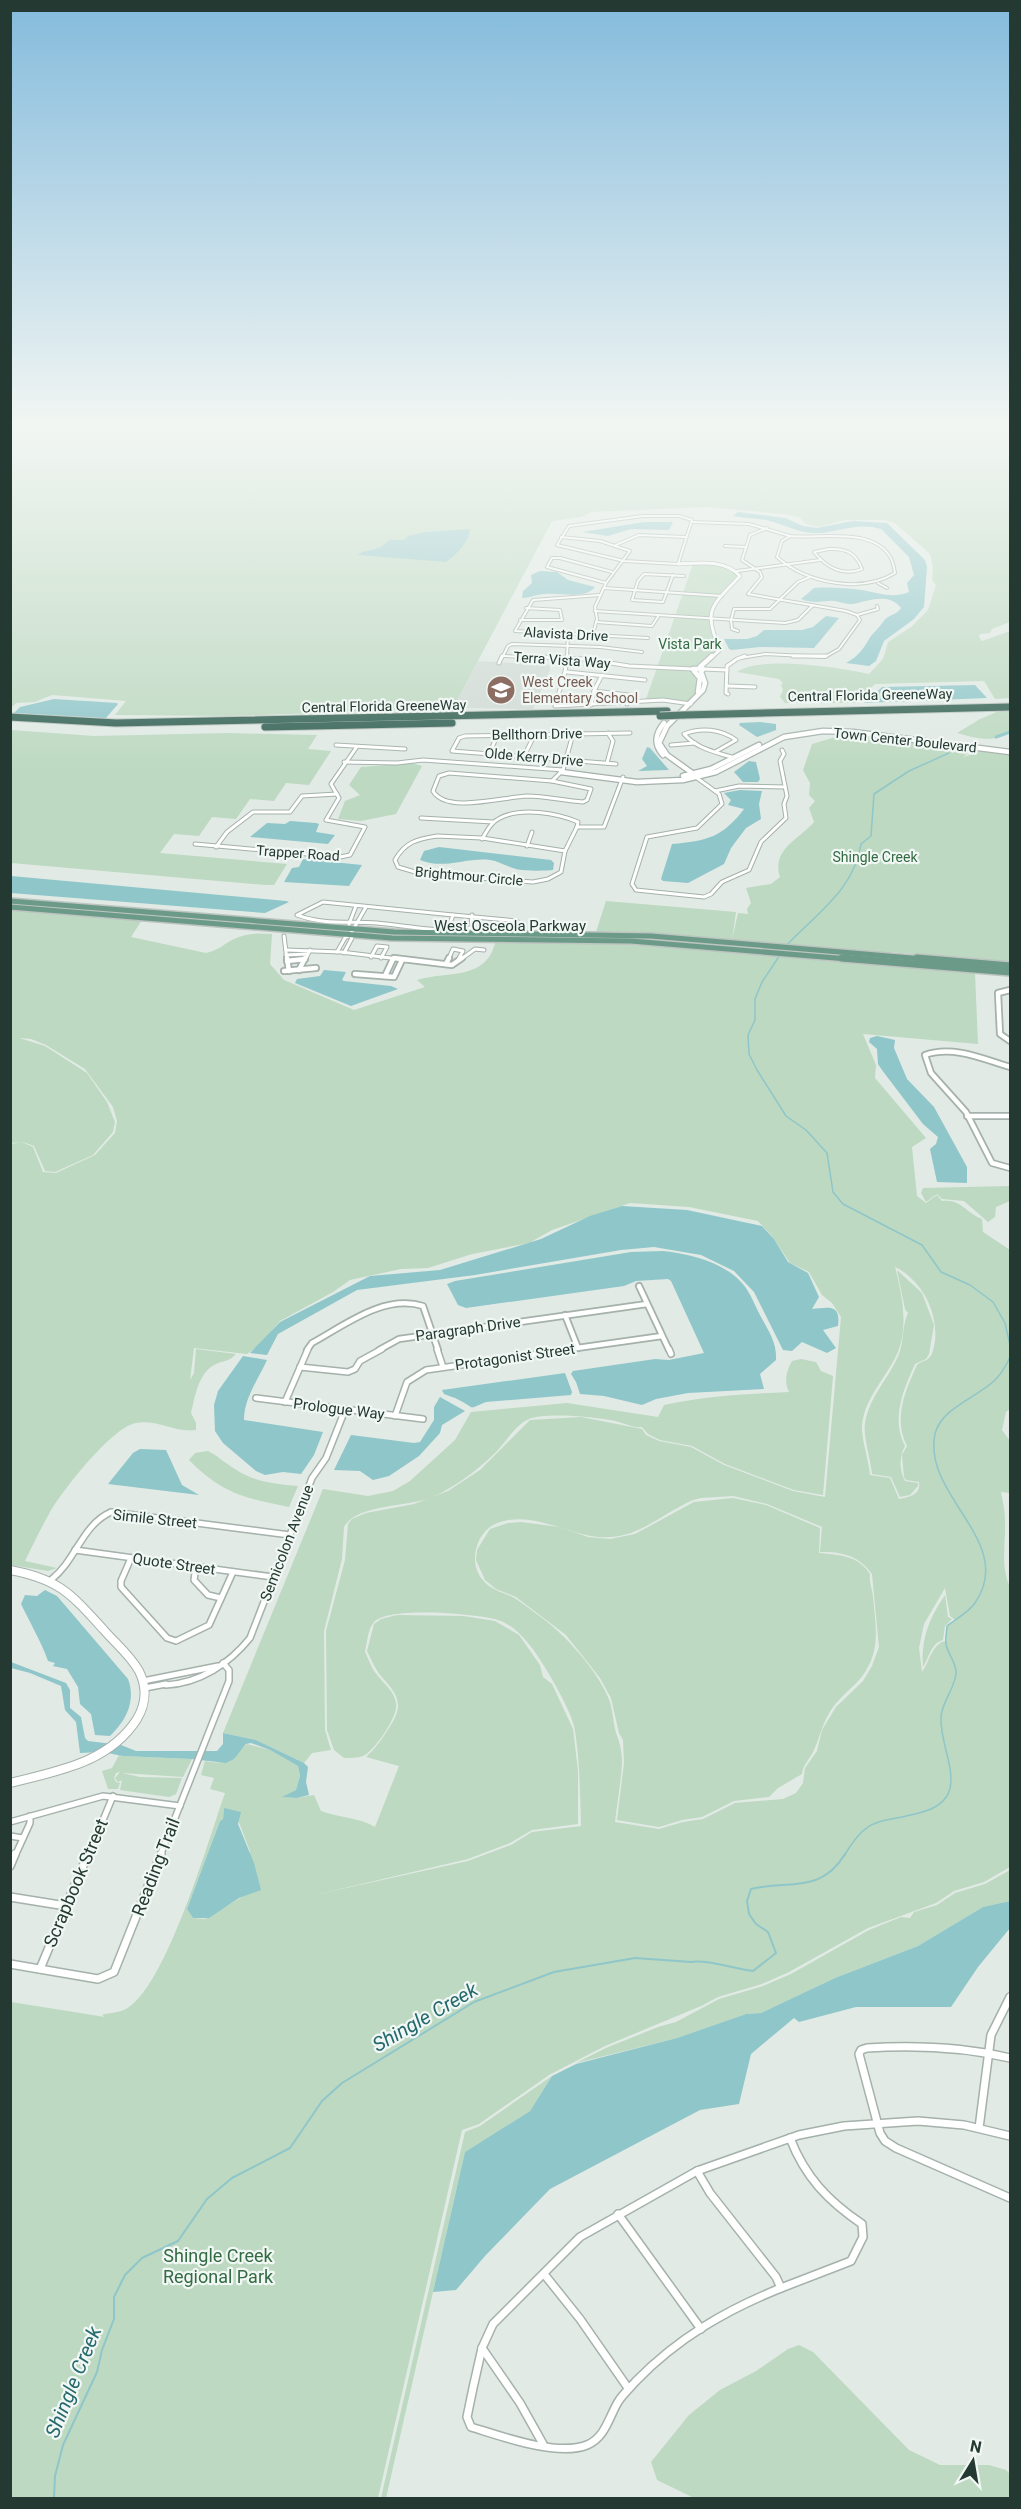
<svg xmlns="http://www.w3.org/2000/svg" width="1021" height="2509" font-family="Roboto,sans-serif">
  <rect width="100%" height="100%" fill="#e1eae5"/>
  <path fill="#d0dad4" d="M 478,661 L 550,665 L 550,670 L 533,709 L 453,708 Z"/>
  <g fill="#bdd9c1" fill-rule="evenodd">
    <path d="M 11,424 L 1010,424 L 1010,622 L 992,629 L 990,633 L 980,634 L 979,637 L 982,641 L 1010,631 L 1010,698 L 995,699 L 984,681 L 875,684 L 855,703 L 785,703 L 780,697 L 783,690 L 781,685 L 783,683 L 779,679 L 737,672 C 758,655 842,668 869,674 L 883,659 L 888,642 L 911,627 L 928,610 L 936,585 L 932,580 L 933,567 L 930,554 L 895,523 L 884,520 L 844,520 L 820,527 L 806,524 L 799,517 L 782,514 L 708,507 L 592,512 L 581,517 L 552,521 L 453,708 L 230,716 L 115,715 L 126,701 L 52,695 L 35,702 L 16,703 L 11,708 Z"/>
    <path d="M 693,564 C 708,565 732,562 740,576 C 737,583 730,588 724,593 C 703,613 710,627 720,650 L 700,667 L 694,668 C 702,683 699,692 687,703 L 669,700 L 645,702 Z"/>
    <path d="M 999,711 L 1010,711 L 1010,731 C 996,744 974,738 957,733 L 980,719 Z"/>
    <path d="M 11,730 L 94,736 L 227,733 L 317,735 L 308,749 L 331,751 L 309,785 L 286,783 L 274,801 L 250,799 L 236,819 L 212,817 L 199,836 L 174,834 L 160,853 L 287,864 L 274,885 L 266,885 L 11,863 Z"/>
    <path d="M 856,735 L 972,750 L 963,757 L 976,753 L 977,751 L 1010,755 L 1010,962 L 890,952 L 890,955 L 706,940 L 706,937 L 596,932 L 606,901 L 736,912 L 732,940 L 738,913 L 748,914 L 747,909 L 751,903 L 746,888 L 771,884 L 780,877 C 771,849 800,839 814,822 L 809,808 L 815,801 L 809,795 L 810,783 L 803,770 L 812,744 L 839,736 Z"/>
    <path d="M 412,763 L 422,766 L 396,814 L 361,821 L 338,819 L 345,801 L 360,795 L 349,785 L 361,767 Z"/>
    <path d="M 11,910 L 142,920 L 131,937 L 206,953 C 217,951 223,945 232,940 C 245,933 258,933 272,934 L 270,964 L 284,980 L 354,1010 L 425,987 L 417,980 C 445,971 486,981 495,943 L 603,943 L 648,946 L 975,973 L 978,1044 L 863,1034 L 876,1065 L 875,1078 L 926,1138 L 912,1147 L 917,1196 L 926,1203 L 937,1195 L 942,1201 C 962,1199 964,1212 982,1219 L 983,1232 L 1010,1250 L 1010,1409 L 1006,1412 L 1002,1430 L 1010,1441 L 1010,1493 L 1001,1492 C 1003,1502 1005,1512 1005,1520 C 1006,1543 1000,1566 1010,1587 L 1010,1867 L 984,1882 L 954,1891 L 936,1903 L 868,1928 L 789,1972 L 762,1984 L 718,1997 L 701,2006 L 605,2046 L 549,2075 L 479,2124 L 462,2130 L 378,2498 L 11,2498 L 11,2002 L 105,2017 L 102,2015 C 108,2013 117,2013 124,2010 C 165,1992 209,1838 225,1793 L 210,1789 L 214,1778 L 201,1775 L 205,1761 C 230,1766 231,1759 247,1744 L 270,1750 L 298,1766 L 300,1776 L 296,1790 L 284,1797 L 297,1798 L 314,1795 L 321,1811 C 339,1818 359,1817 375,1827 L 399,1766 L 366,1757 C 376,1748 382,1739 389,1728 C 405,1704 398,1695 381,1676 C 375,1669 371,1659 367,1651 L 374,1624 L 381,1619 L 397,1615 L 463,1616 L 495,1621 L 519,1635 L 540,1665 L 543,1677 L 552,1684 L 573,1729 L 578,1771 L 578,1824 L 532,1830 L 510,1843 L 468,1859 L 319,1894 L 468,1861 L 511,1845 L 532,1832 L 581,1826 C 580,1794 580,1762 575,1731 C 573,1712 541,1658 528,1643 C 520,1633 508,1622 495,1619 C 474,1614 389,1606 374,1622 C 368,1628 367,1643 365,1652 C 369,1660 372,1670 378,1676 C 385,1685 394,1691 396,1703 C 399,1716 374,1751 363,1756 C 357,1758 350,1758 344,1758 L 334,1750 L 327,1730 L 326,1631 L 345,1560 L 348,1524 L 352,1519 L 366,1513 L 414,1504 L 448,1491 L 480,1470 L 530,1420 L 581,1417 L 642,1429 L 646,1435 L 659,1441 L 691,1447 L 724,1465 L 793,1491 L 825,1497 L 841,1317 L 832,1303 L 822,1295 L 809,1272 L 790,1263 L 772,1236 L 758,1221 L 689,1207 L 630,1203 L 552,1230 L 529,1243 L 472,1254 L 428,1268 L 401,1269 L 350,1280 L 333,1292 L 280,1321 L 258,1346 L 247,1354 L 194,1348 L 190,1380 L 194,1373 L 196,1349 L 236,1354 C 229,1362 223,1360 214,1365 C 198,1374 195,1397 191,1413 L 196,1423 L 196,1430 C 175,1433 157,1419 136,1423 C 112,1427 63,1490 50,1512 C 41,1528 33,1545 25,1561 L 57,1568 L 48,1571 L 11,1565 L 11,1144 L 22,1142 L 33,1147 L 43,1172 L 56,1173 L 95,1155 L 115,1133 L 117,1121 L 113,1107 L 85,1069 L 46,1045 L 31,1039 L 19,1038 L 45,1046 L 87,1073 L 107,1102 L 115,1122 L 113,1132 L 93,1155 L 55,1172 L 45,1171 L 34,1146 L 23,1142 L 11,1143 ZM 895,1267 C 922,1280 938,1312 935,1341 C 934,1346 933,1355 929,1358 C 926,1361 920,1362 917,1365 C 905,1391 893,1419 907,1446 L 902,1455 L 904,1477 L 906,1480 L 919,1482 C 921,1495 909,1497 899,1499 L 890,1478 L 870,1475 C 869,1461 861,1438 862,1425 C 865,1397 886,1378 897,1354 C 909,1326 902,1295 895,1267 ZM 733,1496 L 767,1504 L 822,1527 L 820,1552 C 841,1551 860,1556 872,1574 L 879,1647 L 872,1666 L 863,1681 L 836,1707 L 822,1730 L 817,1751 L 805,1768 L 803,1783 L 796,1793 L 783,1799 L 735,1803 L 703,1819 L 683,1822 L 659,1829 L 615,1822 C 617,1803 621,1783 622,1763 C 622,1752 620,1743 616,1733 C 613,1723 613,1712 610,1702 C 600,1674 569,1639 546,1621 C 536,1613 526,1606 516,1599 C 504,1592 491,1591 482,1579 C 468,1562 476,1533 495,1524 C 534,1507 574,1541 611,1537 C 642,1535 665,1512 693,1500 L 701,1498 ZM 945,1588 L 950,1616 L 955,1620 L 947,1626 L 945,1641 C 932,1644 929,1663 922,1672 L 919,1648 L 924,1624 ZM 224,1808 L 238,1820 L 250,1851 L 242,1897 L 205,1919 L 193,1918 L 187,1909 L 220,1821 L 223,1819 Z"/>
    <path d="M 1010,1186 L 1010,1201 L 996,1207 L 995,1217 L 988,1222 L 964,1201 L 942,1199 L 937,1194 L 926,1202 L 921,1193 L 923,1188 Z"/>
    <path d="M 897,1270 L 922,1293 L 934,1325 L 929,1354 L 926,1359 L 915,1364 C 903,1390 891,1419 905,1446 C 899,1456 899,1470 905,1481 L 918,1483 L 918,1486 L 910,1495 L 900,1497 L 891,1477 L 872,1474 C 871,1460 863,1436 865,1424 C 869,1396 889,1379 899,1354 C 904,1341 902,1326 908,1313 L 905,1309 Z"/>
    <path d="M 801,1359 L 816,1362 L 821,1371 L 833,1376 L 823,1495 L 794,1490 L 725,1464 L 692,1446 L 660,1440 L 648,1434 L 642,1427 C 633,1428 624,1423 615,1421 C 596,1417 546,1412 529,1419 C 515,1425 506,1442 496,1452 C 478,1470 456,1486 433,1497 C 409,1507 356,1504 344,1527 L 342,1559 L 324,1631 L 325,1730 L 331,1750 L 312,1753 L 304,1763 L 256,1740 L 223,1733 L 323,1489 L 368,1496 L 393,1491 L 410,1481 L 455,1440 L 471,1412 L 567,1403 L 658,1417 L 664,1405 C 705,1396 747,1394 789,1392 C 784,1382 786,1371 792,1361 Z"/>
    <path d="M 208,1451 C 218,1456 225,1463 235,1469 C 254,1482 275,1484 298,1486 L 289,1507 C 244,1498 223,1494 189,1460 L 195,1453 Z"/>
    <path d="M 733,1498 L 766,1505 L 820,1528 L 819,1553 C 839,1555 858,1555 870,1574 C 869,1582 872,1588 873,1597 C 875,1620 880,1644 869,1665 C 861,1683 844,1692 833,1707 C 822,1723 821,1734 814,1750 C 810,1759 803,1764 802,1774 L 778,1788 L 769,1797 L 734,1801 L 702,1817 L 682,1820 L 659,1827 L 617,1820 L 624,1763 L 623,1740 L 619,1733 L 611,1698 L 600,1678 L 566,1635 L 516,1597 L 496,1589 L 485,1580 L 476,1560 L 477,1550 L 490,1529 L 508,1523 L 521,1522 L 559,1527 L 588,1537 L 610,1539 L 635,1534 L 694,1502 Z"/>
    <path d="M 945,1595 L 948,1617 L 952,1619 L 945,1626 L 943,1640 C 931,1643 929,1658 923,1667 C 921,1638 929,1619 945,1595 Z"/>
    <path d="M 119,1755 L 123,1756 L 192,1759 L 183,1777 L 122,1773 L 140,1777 L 182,1778 L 176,1794 L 169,1797 L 120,1790 L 122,1780 L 118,1782 L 115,1778 L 120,1772 L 116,1773 L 114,1778 L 116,1782 L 120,1783 L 118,1789 L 108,1789 L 102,1771 L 112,1768 Z"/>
    <path d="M 1010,1870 L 1010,1901 L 983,1907 L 918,1946 L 835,1978 L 761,2013 L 746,2014 L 677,2038 L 576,2063 L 606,2048 L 658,2027 L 676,2022 L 719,1999 L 763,1986 L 791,1974 L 869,1930 L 901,1917 L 910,1918 L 914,1912 L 937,1905 L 955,1893 L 985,1884 Z"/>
    <path d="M 552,2076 L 530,2111 L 465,2152 L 386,2498 L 381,2498 L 465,2132 L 480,2126 Z"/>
    <path d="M 799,2345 L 813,2352 L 909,2450 L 940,2465 L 989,2465 L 1006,2470 L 1010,2474 L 1010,2498 L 694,2498 L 657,2480 L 651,2462 L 689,2415 L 720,2390 L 756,2371 L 788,2349 Z"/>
  </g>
  <g fill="#8fc6c9">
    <path d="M 738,512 L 785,518 L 803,526 L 817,528 L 853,521 L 887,523 L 925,560 L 927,567 L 924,607 L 914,619 L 884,641 L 876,661 L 869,666 L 846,663 C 859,656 863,649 871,636 C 875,631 880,627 883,622 C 887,615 897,615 901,608 C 889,592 868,601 853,604 C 845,605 837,600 829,601 C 819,602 811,603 801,599 L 814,588 C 830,587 846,588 862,590 C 879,593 893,599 909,592 L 907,583 L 914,575 L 909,557 L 881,529 C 857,521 836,534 812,533 C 796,532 781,523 766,520 C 755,518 744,518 733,516 Z"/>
    <path d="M 644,522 L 673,522 L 669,530 L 631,529 L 608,536 L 582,532 Z"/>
    <path d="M 470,529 C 470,541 456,555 446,562 L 358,555 C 367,547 376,554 389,540 L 404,540 L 408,536 L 425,532 Z"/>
    <path d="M 540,571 L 557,572 L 568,580 L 595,587 C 585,600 560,592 545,594 C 537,594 530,598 522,598 L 523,591 L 532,583 L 531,575 Z"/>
    <path d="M 826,616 L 839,618 L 814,648 L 760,647 L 732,650 L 729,649 L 724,639 L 747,639 L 757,636 L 764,630 L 802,630 L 813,627 Z"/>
    <path d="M 975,685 L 987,698 L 864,703 L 882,687 Z"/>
    <path d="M 54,699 L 117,703 L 118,704 L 106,718 L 101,718 L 14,713 L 20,707 Z"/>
    <path d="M 760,722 L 776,724 L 776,730 L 757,737 L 739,725 L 740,723 Z"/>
    <path d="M 647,747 L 650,748 L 669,770 L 638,771 L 647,766 L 642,759 Z"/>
    <path d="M 749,761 L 756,762 L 760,779 L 758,782 L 743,782 L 734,772 Z"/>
    <path d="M 740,790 L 762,791 L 759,804 L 761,819 L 746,828 L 731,848 L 724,864 L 688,883 L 663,881 L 661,879 L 672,844 C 707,841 723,837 744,809 L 728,805 L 731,800 L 724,793 Z"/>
    <path d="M 290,821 L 316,823 L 319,824 L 316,832 L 335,835 L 328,844 L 250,837 L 267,823 L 285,824 Z"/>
    <path d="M 439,847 L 551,860 L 554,863 L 553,870 C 546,871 522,871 516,869 C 507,867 499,861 490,860 C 467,857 444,870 420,860 L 424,851 Z"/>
    <path d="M 303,859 L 362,865 L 349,886 L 284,882 L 292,868 L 299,867 Z"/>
    <path d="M 11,876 L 286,901 L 289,902 L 265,913 L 11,893 Z"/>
    <path d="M 324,970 L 346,972 L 342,980 L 344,981 L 391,986 L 398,989 L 351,1006 L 295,983 L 297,979 L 320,976 Z"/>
    <path d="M 877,1036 L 895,1040 L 894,1048 L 907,1079 L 934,1107 L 967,1167 L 967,1183 L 937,1182 L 930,1149 L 936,1144 L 938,1137 L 923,1124 L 882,1070 L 878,1064 L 877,1049 L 869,1042 L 870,1038 Z"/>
    <path d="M 622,1206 L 687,1210 L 762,1226 L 774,1239 L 788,1262 L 808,1273 L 819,1297 L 812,1309 C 828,1308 841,1303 838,1326 L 823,1330 L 836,1348 L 827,1353 L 802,1342 L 792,1351 L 783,1350 L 754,1292 L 734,1271 L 701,1255 L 654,1247 L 621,1250 L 475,1275 L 357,1290 L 278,1334 L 267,1355 L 250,1353 L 280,1322 L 370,1276 L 440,1270 L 541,1239 L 590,1216 Z"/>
    <path d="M 663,1251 C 692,1254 728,1263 746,1288 C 752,1297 756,1308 761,1317 C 769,1332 777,1343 776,1360 L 760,1374 L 764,1389 L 688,1393 L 656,1399 L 642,1405 L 604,1396 L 580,1394 L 576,1382 L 571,1374 L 573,1371 L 655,1359 L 669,1360 L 704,1353 L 671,1281 L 668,1279 L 636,1281 L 624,1286 L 466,1308 L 458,1305 L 447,1284 L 455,1281 L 631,1252 Z"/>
    <path d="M 243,1356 L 267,1360 C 258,1380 244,1398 244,1420 L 323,1432 L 314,1455 L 301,1474 L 283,1472 L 265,1475 L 256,1471 L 223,1443 L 215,1431 L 214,1405 L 218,1391 Z"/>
    <path d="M 565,1373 L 572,1392 L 571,1395 L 486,1402 C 466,1410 477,1409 459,1400 C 454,1397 448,1396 444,1394 L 442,1390 Z"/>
    <path d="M 440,1397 L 465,1411 L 442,1425 L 440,1433 L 419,1456 L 389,1476 L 373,1480 L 360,1471 L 334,1470 L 351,1435 L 414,1443 L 420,1442 L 434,1420 L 434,1407 Z"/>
    <path d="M 140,1449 L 166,1450 L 182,1485 L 199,1495 L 108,1484 L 133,1453 Z"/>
    <path d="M 45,1590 L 57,1596 L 128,1679 C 136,1700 127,1720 110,1736 L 95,1735 L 91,1714 L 80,1704 L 78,1687 L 67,1669 L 53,1666 L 55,1663 L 48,1661 C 41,1641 30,1623 21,1604 L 25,1595 L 37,1596 Z"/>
    <path d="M 11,1662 L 66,1683 L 70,1690 L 70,1708 L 81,1717 L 85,1738 L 88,1741 L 121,1745 L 136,1751 L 217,1751 L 223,1744 L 223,1733 L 256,1740 L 304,1763 L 308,1767 L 306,1782 L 309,1795 L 297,1798 L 282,1797 L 296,1790 L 300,1776 L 298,1766 L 270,1750 L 251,1743 L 246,1744 L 234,1759 L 226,1763 L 191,1759 L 123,1756 L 102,1752 L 80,1753 L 76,1722 L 65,1710 L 61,1686 L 30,1673 L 11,1668 Z"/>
    <path d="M 224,1808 L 241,1812 L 238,1824 L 254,1863 L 261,1890 L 239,1898 L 209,1918 L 193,1918 L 187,1909 L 220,1821 L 223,1819 Z"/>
    <path d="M 1010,1901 L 1010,1928 L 978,1967 L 951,2007 L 856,2007 L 799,2022 L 794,2018 L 751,2054 L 739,2104 L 700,2110 L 550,2189 L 485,2256 L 456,2290 L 433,2292 L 465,2152 L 530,2111 L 552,2076 L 576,2064 L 677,2038 L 746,2014 L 761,2013 L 835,1978 L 918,1946 L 983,1907 Z"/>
  </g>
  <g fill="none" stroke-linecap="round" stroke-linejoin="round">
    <g stroke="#8fc6c9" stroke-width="1.5">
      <path d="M 786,946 C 816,914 854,890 861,844 L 871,836 L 874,794 L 909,771 L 949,753"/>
      <path d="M 780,955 L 762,982 L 755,999 L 755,1020 L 748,1035 L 749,1054 L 757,1070 L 786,1116 L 806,1130 L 827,1153 L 833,1192 L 843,1204 L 922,1245 L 941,1272 L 970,1285 L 993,1302 L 1005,1323 L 1010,1345"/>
      <path d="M 844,1856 C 868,1815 878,1824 919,1813 C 976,1799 939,1753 941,1717 C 942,1702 954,1690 956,1674 C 957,1663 948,1655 946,1644 C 945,1638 947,1632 947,1626 C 956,1619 969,1612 975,1603 C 1017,1542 922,1496 935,1434 C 941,1408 978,1397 995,1380 C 1002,1373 1006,1366 1010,1357"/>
    </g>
    <path stroke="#8fc6c9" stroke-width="2" d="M 54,2498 L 55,2476 L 63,2445 L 97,2372 L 102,2350 L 114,2319 L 114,2297 L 125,2275 L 142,2258 L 178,2241 L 207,2199 L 232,2178 L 290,2148 L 322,2101 L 342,2083 L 474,2002 L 554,1972 L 635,1958 L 691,1962 C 706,1959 736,1969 753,1971 L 776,1953 L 768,1932 L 756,1924 L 749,1914 L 747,1901 L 751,1889 C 789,1880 821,1894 845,1854"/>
    <path stroke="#8fc6c9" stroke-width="3" d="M 996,737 L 1010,732"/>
    <g stroke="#a5b1ab" stroke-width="4">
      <g id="minor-far4">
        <path d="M 643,516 L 679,516 L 692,520 L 678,564 L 624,561 L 557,545 L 569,526 Z"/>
        <path d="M 692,522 L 749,524 L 790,536"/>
        <path d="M 790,536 C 819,539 870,527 889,555 C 893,560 894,567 895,573 C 861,594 806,583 777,557 L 782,541 Z"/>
        <path d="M 561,537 L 600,541 L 630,551 L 606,583 L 595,607 L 597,619 L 593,634"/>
        <path d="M 616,545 L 639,535 L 685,537"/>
        <path d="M 725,546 L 746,547"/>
        <path d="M 829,549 C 846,548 856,553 862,569 C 843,577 826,567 814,552 Z"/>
        <path d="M 737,571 L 820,560"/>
        <path d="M 673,575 L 663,602 L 632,600 L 638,581 L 644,574 L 684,576"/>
        <path d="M 606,583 L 547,567 L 552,558 L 560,558 L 612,572"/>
        <path d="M 878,583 L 887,588"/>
        <path d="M 604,588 L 722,596"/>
        <path d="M 600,595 L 533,600 L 515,631 L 648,638"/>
        <path d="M 595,611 L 785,623 L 798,620 L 813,605"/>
        <path d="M 857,615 L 878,609 L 877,606"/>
        <path d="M 520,620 L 562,620 L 560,610 L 526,608"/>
        <path d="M 596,622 L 652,626 L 659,615"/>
        <path d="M 738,631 L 732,629 L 731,620 L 734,609 L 770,609 L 798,582 L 810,577"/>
        <path d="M 503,656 L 557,658"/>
        <path d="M 502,658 L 508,646 L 512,644 L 600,647 L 642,652"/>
        <path d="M 567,658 L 568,634"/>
        <path d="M 740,658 L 765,654 L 825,657 L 839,649 L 860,620 L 857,615 L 846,611 L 748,594 L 762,577 L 760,572 L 742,560 L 750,535 L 767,528"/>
      </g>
    </g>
    <g stroke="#a5b1ab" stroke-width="5">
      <g id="minor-far3">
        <path d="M 516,656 L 586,659 L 629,666 L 693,669"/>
        <path d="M 567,656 C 567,674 559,689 555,706 L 663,700 L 691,704"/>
        <path d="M 793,656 L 826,656"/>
        <path d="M 499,663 L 502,656"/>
        <path d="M 703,669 L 727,670"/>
        <path d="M 567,672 L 645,680"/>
        <path d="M 728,686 L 755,687"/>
        <path d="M 594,691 L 628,695 L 627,704"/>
        <path d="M 728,694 L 726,693 L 727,666 L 737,659 L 745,656"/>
        <path d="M 591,705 L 594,691 L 602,675"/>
        <path d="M 336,745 L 405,749"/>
        <path d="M 671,745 L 695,743"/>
        <path d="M 715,752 L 736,740 C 721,729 701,727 684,734 C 697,749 716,752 734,758"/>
        <path d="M 489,754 L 498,734"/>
        <path d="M 524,756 L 535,734"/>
        <path d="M 344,762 L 397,763 L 423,760 L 563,770"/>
        <path d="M 607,763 L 613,741 L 608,733"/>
        <path d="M 616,764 L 452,751 L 459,738 L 465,736 L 630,733"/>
        <path d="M 449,773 L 552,781 L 591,789 L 587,800 L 583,802 C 564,801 546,796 527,796 C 503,797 446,814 433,791 L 439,776 Z"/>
        <path d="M 697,778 L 719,794 L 722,804 L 697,828 L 647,837 L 632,884 L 636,890 L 704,897 L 711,894 L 722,882 L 749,870 L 761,842 L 786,818 L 784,804 L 787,796 L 780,761 L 784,754 L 782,750"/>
        <path d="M 552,781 L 563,770 L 573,734"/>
        <path d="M 715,791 L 739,786 L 785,787"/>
        <path d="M 421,818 L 493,822"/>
        <path d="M 577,827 L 604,827 L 623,777"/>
        <path d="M 437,836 L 482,838 L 565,851 L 561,872 L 548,879 L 533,882 L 422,874 L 398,867 L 395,860 C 405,842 417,839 437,836 Z"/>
        <path d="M 482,839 C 487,831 491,822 500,818 C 521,807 557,813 578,822 L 577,827"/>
        <path d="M 195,844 L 340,857 L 350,855 L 365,827 L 326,820 L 339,798 L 331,784 L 356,748"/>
        <path d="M 527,846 L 532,832"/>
        <path d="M 216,847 L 227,832 L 253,812 L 290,812 L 302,796 L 337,794"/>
        <path d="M 565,851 L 577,827"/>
        <path d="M 453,915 L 517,921"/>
        <path d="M 349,924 L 356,906"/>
        <path d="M 448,929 L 453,915 L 323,902 L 297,915 C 323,925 349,921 377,923 C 408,926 439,933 471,928 L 472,915"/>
        <path d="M 284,936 L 287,960"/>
        <path d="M 286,950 L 341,952 L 407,960"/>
        <path d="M 337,952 L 345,938 L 350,935"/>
        <path d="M 344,953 L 352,938 L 350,935 L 366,907"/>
        <path d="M 286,955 L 307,954"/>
        <path d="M 371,957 L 377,946 L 387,947 L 381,958"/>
        <path d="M 298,960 L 305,959"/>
        <path d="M 305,960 L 310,950"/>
        <path d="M 448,960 L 453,949 L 463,951 L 458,960"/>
        <path d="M 460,960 L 475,949 L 484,950"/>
      </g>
    </g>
    <g stroke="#a5b1ab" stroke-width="8">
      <g id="minor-far2">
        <path d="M 287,958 L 289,971"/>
        <path d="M 394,958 L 452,965 L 462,958"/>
        <path d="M 287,961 L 305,959"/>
        <path d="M 446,964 L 449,958"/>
        <path d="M 299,970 L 305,958"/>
        <path d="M 284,971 L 316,968"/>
        <path d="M 355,974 L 394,977 L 402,960"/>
        <path d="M 385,976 L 393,959"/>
        <path d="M 1010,990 L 998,993 L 1000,1034 L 1010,1041"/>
        <path d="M 1010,1067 C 983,1059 953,1045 925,1055 L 931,1073 L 966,1112 L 992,1163 L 1010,1168"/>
        <path d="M 967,1116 L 1010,1116"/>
        <path d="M 639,1286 L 669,1350"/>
        <path d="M 565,1315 L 578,1348"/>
        <path d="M 307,1350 L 312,1343 C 345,1325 384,1294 423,1306 L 438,1350"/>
        <path d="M 379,1350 L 399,1339 L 647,1304"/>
        <path d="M 563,1350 L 662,1336"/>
      </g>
    </g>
    <g stroke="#a5b1ab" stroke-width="8">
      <g id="minor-far1">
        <path d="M 437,1349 L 443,1367"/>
        <path d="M 669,1349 L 671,1354"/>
        <path d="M 300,1367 L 348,1372 L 355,1369 L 360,1361 L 382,1349"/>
        <path d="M 256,1398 L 423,1419"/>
        <path d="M 285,1402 L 308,1349"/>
        <path d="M 395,1416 L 407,1382 L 426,1370 L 573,1349"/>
        <path d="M 75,1550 L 273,1577"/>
        <path d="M 131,1558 L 121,1581 L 121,1587 L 167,1638 L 176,1641 L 209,1625 L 233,1572"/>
        <path d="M 196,1567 L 194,1580 L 208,1595 L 221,1598"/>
        <path d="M 52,1579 C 76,1560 82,1525 111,1512 L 290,1535"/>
        <path d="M 143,1681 L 218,1666"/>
        <path d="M 166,1685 C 200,1683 229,1664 250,1638 L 312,1478 L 326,1458 L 345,1410"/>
        <path d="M 145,1688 L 166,1684"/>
        <path d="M 10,1822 L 103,1796 L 180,1806"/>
        <path d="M 10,1836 L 23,1838"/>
        <path d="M 15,1856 L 30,1823 L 30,1816"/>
        <path d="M 88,1856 L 113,1796"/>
        <path d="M 160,1856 L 229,1681 L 229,1670 L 223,1663"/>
      </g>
    </g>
    <g stroke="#a5b1ab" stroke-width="10">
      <g id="minor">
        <path d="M 10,1866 L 15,1854"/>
        <path d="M 10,1897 L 66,1906"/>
        <path d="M 10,1964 L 98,1979 L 114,1972 L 161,1854"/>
        <path d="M 40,1969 L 88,1854"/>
        <path d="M 1010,2058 C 963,2047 916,2045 867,2048 L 861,2050 L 859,2054 L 880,2133 L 885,2141 L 896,2148 L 1010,2198"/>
        <path d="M 979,2128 L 991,2035 L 1010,1997"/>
        <path d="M 697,2171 L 710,2193 L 776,2277 L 781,2288 C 726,2310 678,2338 636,2381 C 630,2388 623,2394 618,2402 C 609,2417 605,2438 587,2445 C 557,2457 501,2436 471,2427 L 467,2417 L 473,2388 L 482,2348 L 493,2324 L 580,2237 Z"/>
        <path d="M 697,2171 L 799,2135 L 844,2126 L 918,2121 L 964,2125 L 1010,2136"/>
        <path d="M 618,2214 L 701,2329"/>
        <path d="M 544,2274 L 580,2319 L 628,2388"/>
        <path d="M 781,2288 L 851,2261 L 863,2237 L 862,2224 C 828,2201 805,2177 790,2138"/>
        <path d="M 482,2348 L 520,2403 L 543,2444"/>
      </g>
    </g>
    <g stroke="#a5b1ab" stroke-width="4.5">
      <path id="tertiary-far2" d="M 678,564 C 699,563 725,559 740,576 C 712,606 702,609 720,650 L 711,658"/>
    </g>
    <g stroke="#a5b1ab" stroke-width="7">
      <g id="tertiary-far1">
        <path d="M 700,667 L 712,656"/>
        <path d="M 693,669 L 703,669 L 701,672 L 705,683 L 703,690 L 667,726 L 659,743 L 667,755 L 695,775"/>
        <path d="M 694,671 L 700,678 L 698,692"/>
        <path d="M 663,755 C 653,744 655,734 664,723"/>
        <path d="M 561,772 L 637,782 L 683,780 L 716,772 L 784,737 L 823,731 L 853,732 L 1010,752"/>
        <path d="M 683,776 L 711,769 L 759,745"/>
      </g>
    </g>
    <g stroke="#a5b1ab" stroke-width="10">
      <path id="tertiary" d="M 10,1570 C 59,1579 71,1594 103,1629 C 115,1643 130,1655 139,1671 C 147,1687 146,1704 137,1719 C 109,1763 57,1771 10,1783"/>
    </g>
    <g stroke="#bdc4c1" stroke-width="8">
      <g id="primary-far1">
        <path d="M 10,901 L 394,932 L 651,936 L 935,960"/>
        <path d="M 10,907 L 392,938 L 631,941 L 860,960"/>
      </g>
    </g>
    <g stroke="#bdc4c1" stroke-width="10">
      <g id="primary">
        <path d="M 842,958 L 1010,972"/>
        <path d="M 917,958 L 1010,966"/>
      </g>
    </g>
    <g stroke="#bdc4c1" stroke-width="9">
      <g id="motorway">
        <path d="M 684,715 L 1010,707"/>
        <path d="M 10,717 L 116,723 L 667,711"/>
        <path d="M 265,727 L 452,723"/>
      </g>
    </g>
    <use href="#minor-far4" stroke="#fff" stroke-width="2"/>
    <use href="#minor-far3" stroke="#fff" stroke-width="3"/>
    <use href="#minor-far2" stroke="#fff" stroke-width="4.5"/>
    <use href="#minor-far1" stroke="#fff" stroke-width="5"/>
    <use href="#minor" stroke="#fff" stroke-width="7"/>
    <use href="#tertiary-far2" stroke="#fff" stroke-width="3"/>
    <use href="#tertiary-far1" stroke="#fff" stroke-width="4.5"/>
    <use href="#tertiary" stroke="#fff" stroke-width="8"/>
    <use href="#primary-far1" stroke="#6b9a89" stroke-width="5"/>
    <use href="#primary" stroke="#6b9a89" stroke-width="7"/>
    <use href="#motorway" stroke="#336153" stroke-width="7"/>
    <g stroke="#bdc4c1" stroke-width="9" stroke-linecap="butt">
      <path id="motorway-bridge" d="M 660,716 L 684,715"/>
    </g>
    <use href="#motorway-bridge" stroke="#336153" stroke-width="7"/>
  </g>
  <linearGradient id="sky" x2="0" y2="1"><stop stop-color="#84bbdc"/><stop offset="0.55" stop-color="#f2f6f3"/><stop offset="1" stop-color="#f2f6f3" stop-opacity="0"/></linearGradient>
  <rect width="1021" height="775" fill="url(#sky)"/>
  <defs>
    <g id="school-disc" transform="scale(1.5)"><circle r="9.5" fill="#8d6e63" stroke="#f1f7f4"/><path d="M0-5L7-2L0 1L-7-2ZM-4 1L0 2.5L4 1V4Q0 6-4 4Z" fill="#fff"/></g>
  </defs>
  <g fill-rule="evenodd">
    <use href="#school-disc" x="501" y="690"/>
  </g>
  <g text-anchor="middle" stroke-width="4.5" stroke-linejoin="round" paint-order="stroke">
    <g font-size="14" fill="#243931" stroke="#f1f7f4">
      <text transform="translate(566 634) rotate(3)" y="5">Alavista Drive</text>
      <text transform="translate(562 660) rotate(4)" y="5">Terra Vista Way</text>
      <text transform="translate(870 695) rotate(-1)" y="5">Central Florida GreeneWay</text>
      <text transform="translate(384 706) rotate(-1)" y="5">Central Florida GreeneWay</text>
      <text transform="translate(537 734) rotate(-1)" y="5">Bellthorn Drive</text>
      <text transform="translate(905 740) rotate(6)" y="5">Town Center Boulevard</text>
      <text transform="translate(534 757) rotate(5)" y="5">Olde Kerry Drive</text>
      <text transform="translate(298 853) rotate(4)" y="5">Trapper Road</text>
      <text transform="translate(469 876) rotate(5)" y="5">Brightmour Circle</text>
    </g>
    <g font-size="14" fill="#336b42" stroke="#f1f7f4">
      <text x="690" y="649">Vista Park</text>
      <text x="875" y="862">Shingle Creek</text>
    </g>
    <g font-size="14" fill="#785e54" stroke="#f1f7f4" text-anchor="start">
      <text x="522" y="687">West Creek<tspan x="522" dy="16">Elementary School</tspan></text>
    </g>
    <g font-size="15" fill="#243931" stroke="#f1f7f4">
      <text x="510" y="931">West Osceola Parkway</text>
      <text transform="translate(468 1329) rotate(-8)" y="5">Paragraph Drive</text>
      <text transform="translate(515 1357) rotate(-8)" y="5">Protagonist Street</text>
      <text transform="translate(339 1409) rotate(7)" y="5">Prologue Way</text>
      <text transform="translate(155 1519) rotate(6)" y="5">Simile Street</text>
      <text transform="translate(287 1543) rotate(-69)" y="5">Semicolon Avenue</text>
      <text transform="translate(174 1564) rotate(8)" y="5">Quote Street</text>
    </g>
    <g font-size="18" fill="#243931" stroke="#f1f7f4">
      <text transform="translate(156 1867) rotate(-69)" y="6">Reading Trail</text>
      <text transform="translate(76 1883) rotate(-67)" y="6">Scrapbook Street</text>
    </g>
    <g font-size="18" fill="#336b42" stroke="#f1f7f4">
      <text x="218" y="2262">Shingle Creek<tspan x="218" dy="21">Regional Park</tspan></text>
    </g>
    <g font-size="20" font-style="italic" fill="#25696d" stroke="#f1f7f4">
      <text transform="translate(425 2017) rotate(-30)" y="7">Shingle Creek</text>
      <text transform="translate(73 2382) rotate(-68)" y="7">Shingle Creek</text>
    </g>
  </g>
  <rect width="1021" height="2509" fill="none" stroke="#243931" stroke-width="24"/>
  <g transform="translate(973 2461) rotate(11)" stroke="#f1f7f4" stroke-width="4.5" paint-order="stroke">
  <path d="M0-4.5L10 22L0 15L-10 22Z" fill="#243931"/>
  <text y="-9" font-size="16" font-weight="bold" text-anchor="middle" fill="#243931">N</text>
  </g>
</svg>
